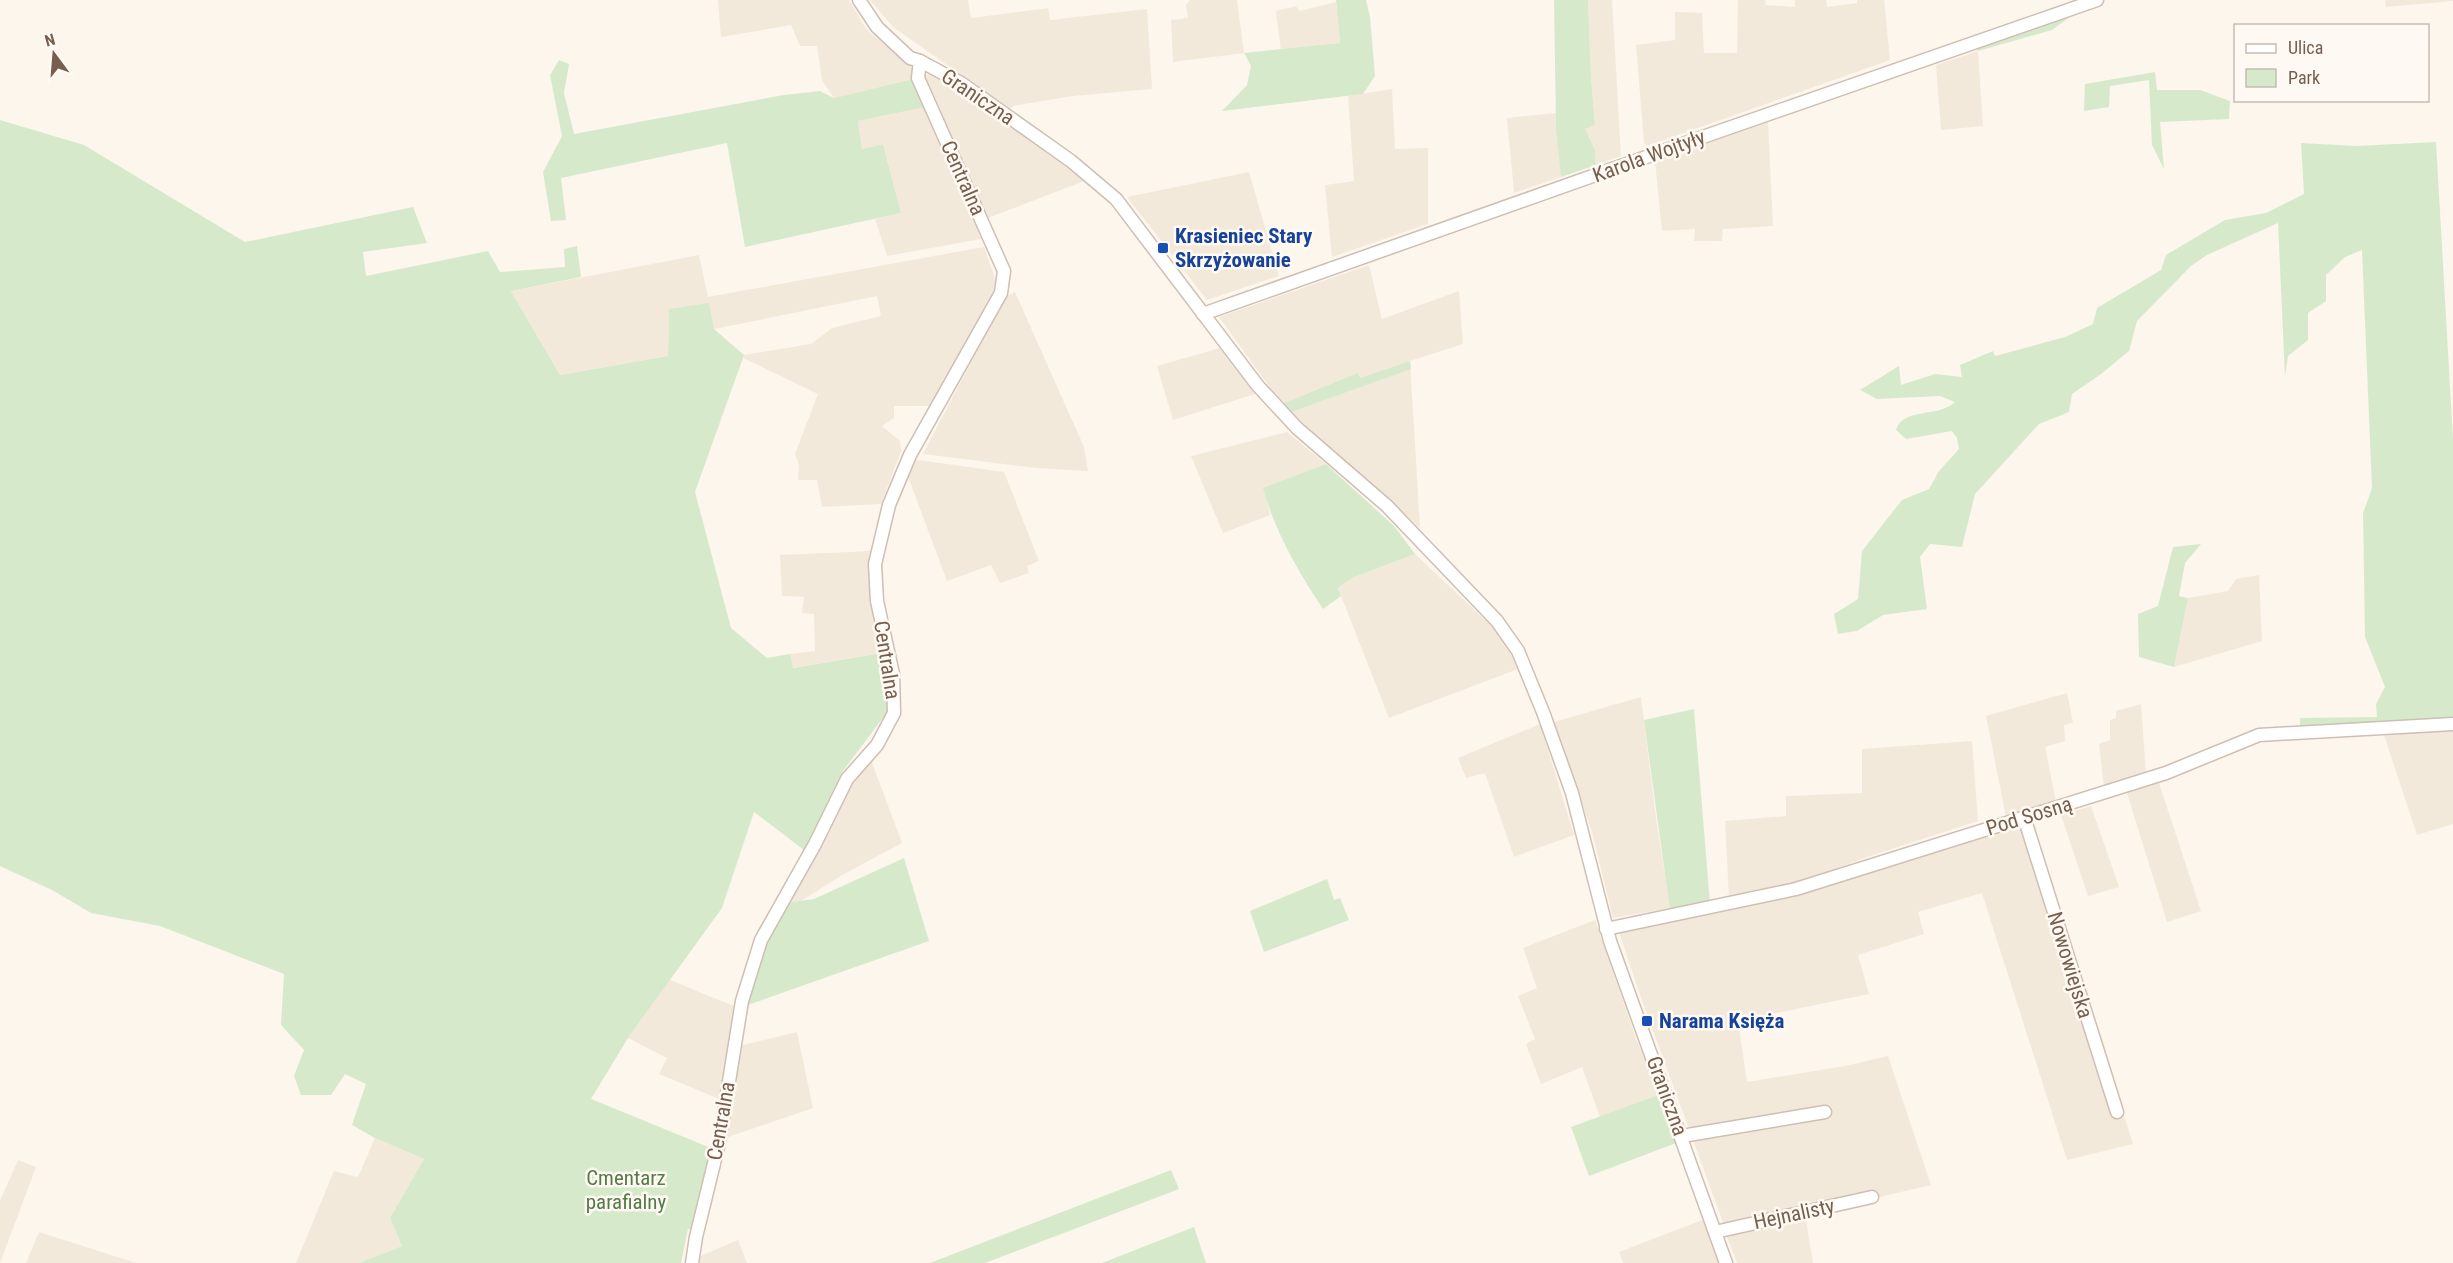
<svg xmlns="http://www.w3.org/2000/svg" width="2453" height="1263" font-family="'Roboto Condensed',sans-serif">
  <rect width="100%" height="100%" fill="#fcf6ed"/>
  <g fill="#f3e9db">
    <path d="M 718,0 L 849,0 L 866,29 L 916,71 L 913,79 L 834,98 L 822,80 L 817,46 L 800,46 L 791,25 L 721,37 Z"/>
    <path d="M 870,0 L 968,0 L 971,18 L 1048,8 L 1050,20 L 1147,9 L 1152,89 L 1073,96 L 1013,106 L 1010,109 L 893,27 Z"/>
    <path d="M 1190,0 L 1237,0 L 1244,53 L 1173,62 L 1171,20 L 1188,18 L 1186,5 Z"/>
    <path d="M 1588,0 L 1612,0 L 1621,156 L 1596,165 L 1595,150 L 1585,129 L 1595,124 L 1591,75 Z"/>
    <path d="M 1738,0 L 1765,0 L 1766,5 L 1795,7 L 1795,0 L 1826,0 L 1827,7 L 1857,3 L 1857,0 L 1884,0 L 1890,60 L 1647,146 L 1644,143 L 1636,45 L 1675,40 L 1675,12 L 1702,13 L 1704,53 L 1737,53 Z"/>
    <path d="M 2385,0 L 2453,0 L 2453,1 L 2386,7 Z"/>
    <path d="M 1336,2 L 1340,43 L 1281,51 L 1276,11 L 1296,6 L 1299,11 Z"/>
    <path d="M 1978,51 L 1983,126 L 1941,130 L 1936,65 Z"/>
    <path d="M 934,73 L 1087,180 L 985,219 L 924,76 Z"/>
    <path d="M 1392,89 L 1395,149 L 1428,148 L 1428,224 L 1332,257 L 1325,185 L 1354,181 L 1348,96 Z"/>
    <path d="M 926,107 L 981,239 L 887,256 L 875,219 L 901,213 L 883,144 L 862,149 L 858,121 Z"/>
    <path d="M 1556,113 L 1561,177 L 1514,193 L 1507,118 Z"/>
    <path d="M 1768,122 L 1773,226 L 1723,229 L 1722,241 L 1694,241 L 1695,229 L 1662,231 L 1655,162 Z"/>
    <path d="M 1249,172 L 1279,276 L 1207,300 L 1127,197 Z"/>
    <path d="M 984,247 L 996,281 L 991,302 L 931,406 L 894,406 L 894,418 L 882,426 L 900,441 L 901,451 L 881,504 L 822,507 L 817,480 L 798,480 L 799,465 L 795,454 L 818,394 L 743,358 L 744,355 L 811,344 L 832,328 L 881,316 L 877,296 L 714,329 L 669,309 L 668,356 L 560,375 L 511,291 L 699,255 L 708,297 Z"/>
    <path d="M 1369,265 L 1382,319 L 1459,291 L 1463,344 L 1410,361 L 1420,528 L 1282,404 L 1219,317 Z"/>
    <path d="M 1015,292 L 1084,447 L 1088,471 L 1037,468 L 923,454 L 1005,297 Z"/>
    <path d="M 1220,348 L 1255,394 L 1173,420 L 1157,366 Z"/>
    <path d="M 1287,432 L 1326,464 L 1264,488 L 1270,515 L 1223,533 L 1191,456 Z"/>
    <path d="M 918,460 L 1004,472 L 1039,561 L 1027,566 L 1029,573 L 1000,583 L 991,565 L 947,581 L 907,474 L 913,462 Z"/>
    <path d="M 872,551 L 870,572 L 882,653 L 792,668 L 790,654 L 815,651 L 814,614 L 802,613 L 804,597 L 782,596 L 780,555 Z"/>
    <path d="M 1415,554 L 1501,635 L 1518,669 L 1389,718 L 1338,588 L 1352,578 Z"/>
    <path d="M 2259,575 L 2262,641 L 2174,667 L 2188,598 L 2228,591 L 2236,579 Z"/>
    <path d="M 2067,693 L 2073,723 L 2064,725 L 2065,741 L 2045,747 L 2056,802 L 2006,817 L 1986,716 Z"/>
    <path d="M 1641,697 L 1656,818 L 1670,908 L 1613,918 L 1592,832 L 1554,722 Z"/>
    <path d="M 2141,704 L 2146,775 L 2104,788 L 2099,744 L 2110,740 L 2110,720 L 2116,718 L 2116,711 Z"/>
    <path d="M 1540,724 L 1574,835 L 1514,857 L 1485,773 L 1466,778 L 1458,758 Z"/>
    <path d="M 2453,727 L 2453,824 L 2417,835 L 2383,732 Z"/>
    <path d="M 1972,741 L 1978,821 L 1867,857 L 1805,880 L 1729,898 L 1725,821 L 1786,816 L 1786,796 L 1862,793 L 1862,749 Z"/>
    <path d="M 871,760 L 902,843 L 844,874 L 801,901 L 786,903 L 811,864 L 850,785 Z"/>
    <path d="M 2159,783 L 2201,911 L 2167,922 L 2127,793 Z"/>
    <path d="M 2091,806 L 2119,887 L 2088,896 L 2061,815 Z"/>
    <path d="M 2031,821 L 2133,1144 L 2067,1160 L 1982,893 L 1918,912 L 1924,934 L 1858,955 L 1869,994 L 1738,1021 L 1747,1082 L 1845,1066 L 1888,1056 L 1931,1185 L 1875,1198 L 1724,1225 L 1640,995 L 1619,932 L 1781,898 Z"/>
    <path d="M 1595,920 L 1637,1041 L 1661,1094 L 1600,1117 L 1582,1067 L 1541,1084 L 1526,1044 L 1535,1039 L 1518,996 L 1537,988 L 1523,948 Z"/>
    <path d="M 670,980 L 734,1006 L 719,1099 L 659,1074 L 667,1058 L 628,1038 Z"/>
    <path d="M 797,1032 L 813,1108 L 725,1138 L 739,1046 Z"/>
    <path d="M 375,1138 L 424,1159 L 390,1218 L 402,1246 L 359,1263 L 296,1263 L 334,1171 L 358,1177 Z"/>
    <path d="M 18,1160 L 36,1167 L 0,1263 L 0,1201 Z"/>
    <path d="M 1805,1214 L 1813,1263 L 1737,1263 L 1725,1232 Z"/>
    <path d="M 1705,1219 L 1721,1263 L 1623,1263 L 1619,1252 Z"/>
    <path d="M 39,1232 L 136,1263 L 26,1263 Z"/>
    <path d="M 738,1240 L 747,1263 L 698,1263 L 698,1257 Z"/>
  </g>
  <g fill="#d6eacb">
    <path d="M 1336,0 L 1366,0 L 1370,17 L 1375,76 L 1363,94 L 1222,111 L 1247,85 L 1251,66 L 1244,53 L 1340,43 Z"/>
    <path d="M 1554,0 L 1588,0 L 1591,75 L 1595,125 L 1585,129 L 1595,150 L 1596,165 L 1561,177 L 1556,128 Z"/>
    <path d="M 2070,13 L 2070,17 L 2052,30 L 1978,51 L 1977,46 Z"/>
    <path d="M 559,60 L 569,64 L 564,93 L 574,134 L 784,95 L 820,91 L 834,98 L 913,79 L 926,107 L 858,121 L 862,149 L 883,144 L 901,213 L 745,247 L 727,143 L 561,178 L 566,220 L 551,221 L 543,172 L 562,136 L 550,75 Z"/>
    <path d="M 2155,72 L 2157,90 L 2200,90 L 2230,101 L 2229,119 L 2160,122 L 2164,169 L 2152,145 L 2149,80 L 2110,86 L 2109,107 L 2084,111 L 2085,84 Z"/>
    <path d="M 0,120 L 84,145 L 245,242 L 413,207 L 427,243 L 363,252 L 366,276 L 488,251 L 500,272 L 565,267 L 564,249 L 577,246 L 581,277 L 511,291 L 560,375 L 668,356 L 669,309 L 709,303 L 714,329 L 744,355 L 695,492 L 731,628 L 767,658 L 790,654 L 793,668 L 882,653 L 888,711 L 843,771 L 804,850 L 754,812 L 722,908 L 628,1038 L 591,1099 L 711,1148 L 691,1230 L 688,1229 L 681,1263 L 359,1263 L 402,1246 L 390,1218 L 424,1159 L 375,1138 L 352,1125 L 366,1084 L 345,1074 L 331,1095 L 301,1095 L 294,1076 L 304,1050 L 281,1025 L 284,974 L 160,926 L 91,913 L 52,890 L 0,866 Z"/>
    <path d="M 2436,142 L 2453,439 L 2453,720 L 2300,726 L 2300,718 L 2377,717 L 2376,704 L 2385,687 L 2365,637 L 2363,513 L 2372,488 L 2362,250 L 2345,257 L 2326,275 L 2326,301 L 2308,313 L 2308,340 L 2288,356 L 2285,377 L 2278,223 L 2207,255 L 2191,266 L 2137,321 L 2129,351 L 2101,374 L 2072,394 L 2069,412 L 2039,424 L 1975,494 L 1962,547 L 1930,544 L 1920,557 L 1927,609 L 1883,615 L 1857,631 L 1838,634 L 1834,614 L 1858,599 L 1862,551 L 1902,500 L 1929,489 L 1939,471 L 1959,449 L 1957,438 L 1952,431 L 1906,439 L 1896,430 C 1903,407 1939,418 1955,402 L 1940,396 L 1877,399 L 1860,390 L 1899,366 L 1901,385 L 1935,374 L 1962,377 L 1960,365 L 1993,351 L 1995,356 L 2065,337 L 2093,324 L 2097,308 L 2161,270 L 2166,255 L 2225,220 L 2266,213 L 2304,194 L 2301,143 L 2356,146 Z"/>
    <path d="M 1410,361 L 1411,369 L 1291,412 L 1282,404 L 1358,373 L 1360,378 Z"/>
    <path d="M 1326,464 L 1394,526 L 1415,554 L 1352,578 L 1338,588 L 1341,596 L 1323,609 C 1298,571 1275,532 1263,488 Z"/>
    <path d="M 2201,544 L 2185,563 L 2179,596 L 2188,598 L 2174,667 L 2139,657 L 2138,614 L 2158,606 L 2173,547 Z"/>
    <path d="M 1694,709 L 1710,903 L 1670,911 L 1644,720 Z"/>
    <path d="M 904,858 L 929,941 L 748,1005 L 762,947 L 786,903 L 814,899 Z"/>
    <path d="M 1327,879 L 1334,900 L 1340,898 L 1349,920 L 1264,952 L 1250,911 Z"/>
    <path d="M 1661,1094 L 1679,1142 L 1589,1176 L 1571,1127 Z"/>
    <path d="M 1171,1170 L 1179,1189 L 985,1263 L 930,1263 Z"/>
    <path d="M 1194,1227 L 1206,1263 L 1102,1263 Z"/>
  </g>
  <g fill="none" stroke-linecap="round" stroke-linejoin="round">
    <g stroke="#cebfb2" stroke-width="15">
      <g id="minor">
        <path d="M 859,0 L 877,27 L 910,58 L 920,61 L 961,83 L 1071,161 L 1116,199 L 1258,386 L 1297,428 L 1387,506 L 1497,621 L 1518,651 L 1543,712 L 1572,793 L 1610,941 L 1726,1263"/>
        <path d="M 1203,314 L 1697,139 L 2097,0"/>
        <path d="M 2024,817 L 2117,1112"/>
        <path d="M 1606,929 L 1796,889 L 2166,773 L 2259,735 L 2453,724"/>
        <path d="M 1682,1136 L 1825,1112"/>
        <path d="M 1715,1232 L 1872,1197"/>
        <path d="M 692,1263 L 696,1237 L 719,1143 L 742,1001 L 761,940 L 815,844 L 847,779 L 877,745 L 894,713 L 893,674 L 877,601 L 875,564 L 889,505 L 910,455 L 1001,293 L 1004,271 L 918,78 L 920,61"/>
      </g>
    </g>
    <use href="#minor" stroke="#fff" stroke-width="12"/>
  </g>
  <g fill="#1a4fb4" stroke="#fefaf3" stroke-width="2">
    <rect x="1157" y="242" width="12" height="12" rx="3"/>
    <rect x="1641" y="1015" width="12" height="12" rx="3"/>
  </g>
  <g text-anchor="middle" stroke-width="5" stroke-linejoin="round" paint-order="stroke">
    <g font-size="21" fill="#775f50" stroke="#fefaf3">
      <text transform="translate(978 97) rotate(34)" y="7">Graniczna</text>
      <text transform="translate(1649 156) rotate(-20)" y="7">Karola Wojtyły</text>
      <text transform="translate(963 178) rotate(66)" y="7">Centralna</text>
      <text transform="translate(887 660) rotate(81)" y="7">Centralna</text>
      <text transform="translate(2029 816) rotate(-17)" y="7">Pod Sosną</text>
      <text transform="translate(2070 965) rotate(73)" y="7">Nowowiejska</text>
      <text transform="translate(1667 1096) rotate(70)" y="7">Graniczna</text>
      <text transform="translate(721 1121) rotate(-80)" y="7">Centralna</text>
      <text transform="translate(1794 1214) rotate(-12)" y="7">Hejnalisty</text>
    </g>
    <g font-size="21" font-weight="bold" fill="#164399" stroke="#fefaf3" text-anchor="start">
      <text x="1175" y="243">Krasieniec Stary<tspan x="1175" dy="24">Skrzyżowanie</tspan></text>
      <text x="1659" y="1028">Narama Księża</text>
    </g>
    <g font-size="21" fill="#557b48" stroke="#fefaf3">
      <text x="626" y="1185">Cmentarz<tspan x="626" dy="24">parafialny</tspan></text>
    </g>
  </g>
  <rect x="2234" y="24" width="195" height="78" fill="#fefaf3" stroke="#c8bcb2" stroke-width="1.5"/>
  <rect x="2246" y="44" width="30" height="9" fill="#ffffff" stroke="#c8bcb2" stroke-width="1.5"/>
  <text x="2288" y="54" font-size="18" fill="#775f50">Ulica</text>
  <rect x="2246" y="69" width="30" height="18" fill="#d6eacb" stroke="#c8bcb2" stroke-width="1.5"/>
  <text x="2288" y="84" font-size="18" fill="#775f50">Park</text>
  <g transform="translate(54 54) rotate(344)" stroke="#fefaf3" stroke-width="4.5" paint-order="stroke">
  <path d="M0-4.5L10 22L0 15L-10 22Z" fill="#775f50"/>
  <text y="-9" font-size="16" font-weight="bold" text-anchor="middle" fill="#775f50">N</text>
  </g>
</svg>
